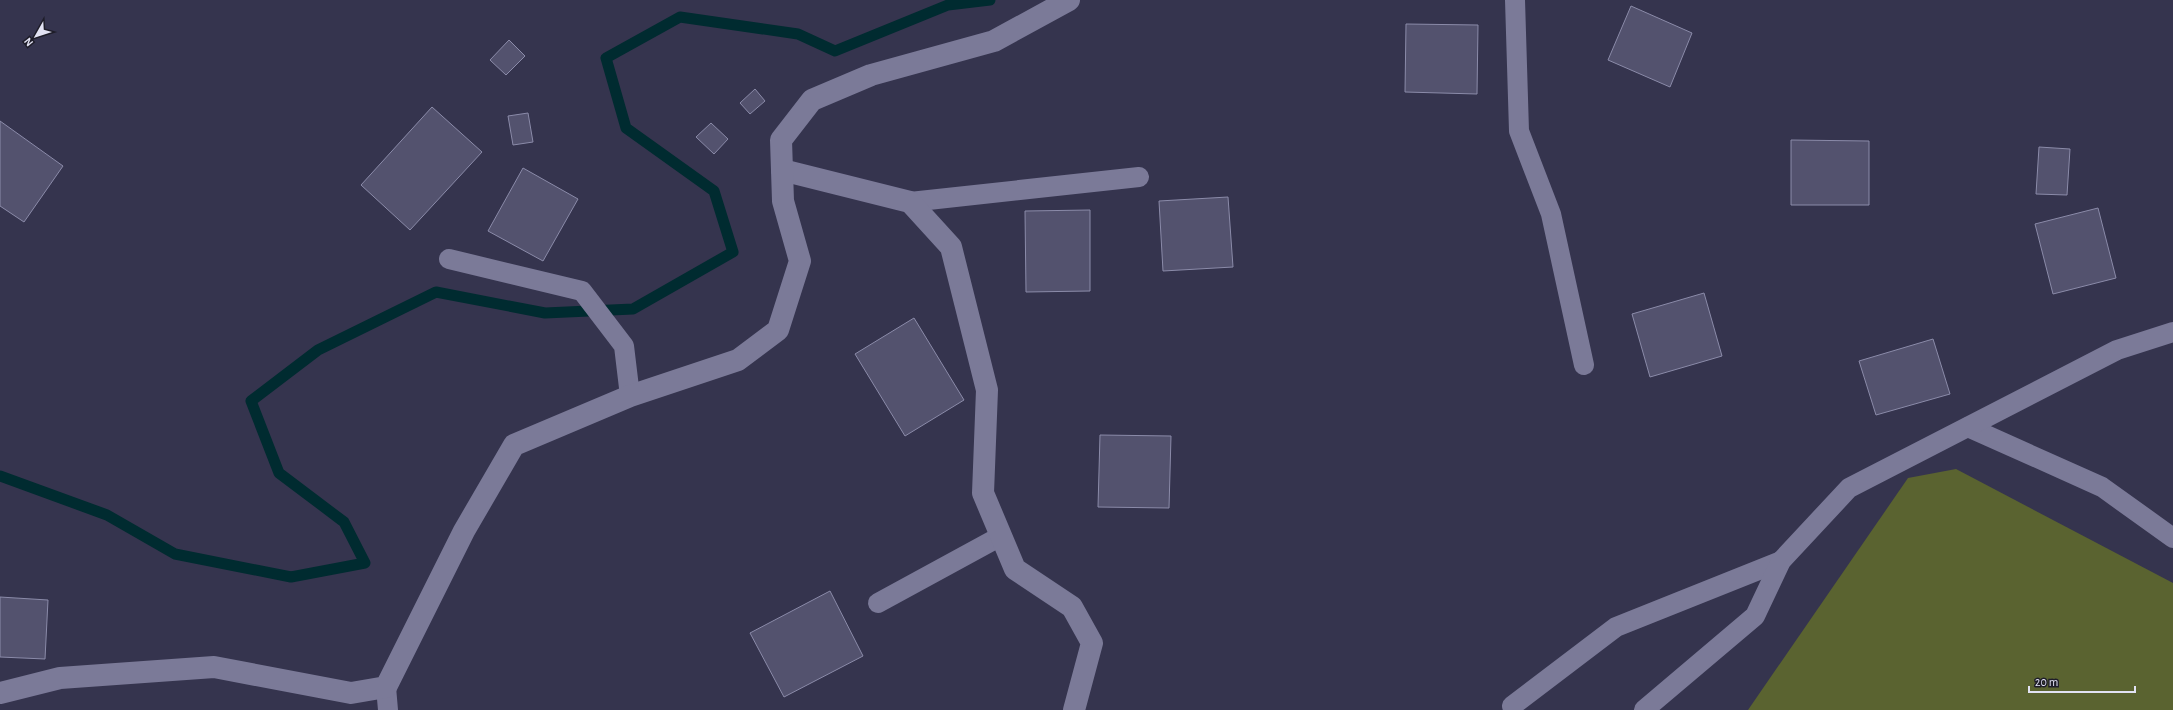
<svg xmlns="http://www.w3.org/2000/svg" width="2173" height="710" font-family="'Alegreya Sans',sans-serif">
  <rect width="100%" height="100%" fill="#35344e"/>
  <path fill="#5a6330" d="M 1956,469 L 2173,583 L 2173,710 L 1748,710 L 1908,478 Z"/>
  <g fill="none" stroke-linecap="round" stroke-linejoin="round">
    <path stroke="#002b30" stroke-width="11" d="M 0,476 L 107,515 L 175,554 L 291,577 L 365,563 L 344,522 L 279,473 L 251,401 L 318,350 L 436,292 L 545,313 L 633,309 L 733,252 L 714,191 L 626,128 L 606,58 L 680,17 L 798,34 L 835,51 L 948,5 L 990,0"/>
  </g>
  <g fill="#53526e" stroke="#8b8ba9">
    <path d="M 1631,6 L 1692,33 L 1670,87 L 1608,60 Z"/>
    <path d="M 1406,24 L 1478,25 L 1477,94 L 1405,92 Z"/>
    <path d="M 509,40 L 525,56 L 506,75 L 490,60 Z"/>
    <path d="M 755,89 L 765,101 L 750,114 L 740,103 Z"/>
    <path d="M 432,107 L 482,152 L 410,230 L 361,185 Z"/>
    <path d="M 528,113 L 533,142 L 513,145 L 508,116 Z"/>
    <path d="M 0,121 L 63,166 L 24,222 L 0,206 Z"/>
    <path d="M 711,123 L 728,139 L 714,154 L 696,137 Z"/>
    <path d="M 1791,140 L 1869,141 L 1869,205 L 1791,205 Z"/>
    <path d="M 2039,147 L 2070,149 L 2067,195 L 2036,194 Z"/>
    <path d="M 523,168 L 578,199 L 543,261 L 488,231 Z"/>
    <path d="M 1228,197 L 1233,267 L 1163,271 L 1159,201 Z"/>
    <path d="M 2098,208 L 2116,278 L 2053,294 L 2035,224 Z"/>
    <path d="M 1090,210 L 1090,291 L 1026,292 L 1025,211 Z"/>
    <path d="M 1704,293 L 1722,356 L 1650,377 L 1632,314 Z"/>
    <path d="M 914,318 L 964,400 L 905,436 L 855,354 Z"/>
    <path d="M 1933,339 L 1950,394 L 1876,415 L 1859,361 Z"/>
    <path d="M 1100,435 L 1171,436 L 1169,508 L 1098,507 Z"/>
    <path d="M 830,591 L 863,656 L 784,697 L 750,633 Z"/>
    <path d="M 0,597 L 48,600 L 45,659 L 0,657 Z"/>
  </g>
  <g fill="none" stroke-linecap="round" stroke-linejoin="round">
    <g stroke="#7b7a98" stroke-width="20">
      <path d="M 1515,0 L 1519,131 L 1551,214 L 1584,365"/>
      <path d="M 910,202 L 1139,177"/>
      <path d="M 449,259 L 582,291 L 624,346 L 630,396"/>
      <path d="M 1968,427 L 2102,487 L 2173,538"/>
      <path d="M 878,603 L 1001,536"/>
      <path d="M 386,687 L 388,710"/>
      <path d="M 1512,706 L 1616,627 L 1781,561"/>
      <path d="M 1644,710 L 1755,616 L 1781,561 L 1849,488 L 2117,350 L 2173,332"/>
    </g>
    <g stroke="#7b7a98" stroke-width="22">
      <path d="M 782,170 L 910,202 L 951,247 L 987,390 L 983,493 L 1015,569 L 1072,607 L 1092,643 L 1074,710"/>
      <path d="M 0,693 L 60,678 L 214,667 L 351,693 L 386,687 L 464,531 L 514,445 L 630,396 L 738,360 L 778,330 L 800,261 L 783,201 L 781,140 L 812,100 L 871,75 L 994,41 L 1069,0"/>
    </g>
  </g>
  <g transform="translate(36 36) rotate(231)" stroke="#1e1d29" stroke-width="3" paint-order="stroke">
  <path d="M0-3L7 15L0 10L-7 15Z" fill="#e2e2f3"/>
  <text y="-6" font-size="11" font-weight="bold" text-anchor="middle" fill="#e2e2f3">N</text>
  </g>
  <path d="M2029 686v6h106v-6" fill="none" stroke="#e2e2f3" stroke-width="2"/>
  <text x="2035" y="686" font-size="12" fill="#e2e2f3" stroke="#1e1d29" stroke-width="3" paint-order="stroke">20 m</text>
</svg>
